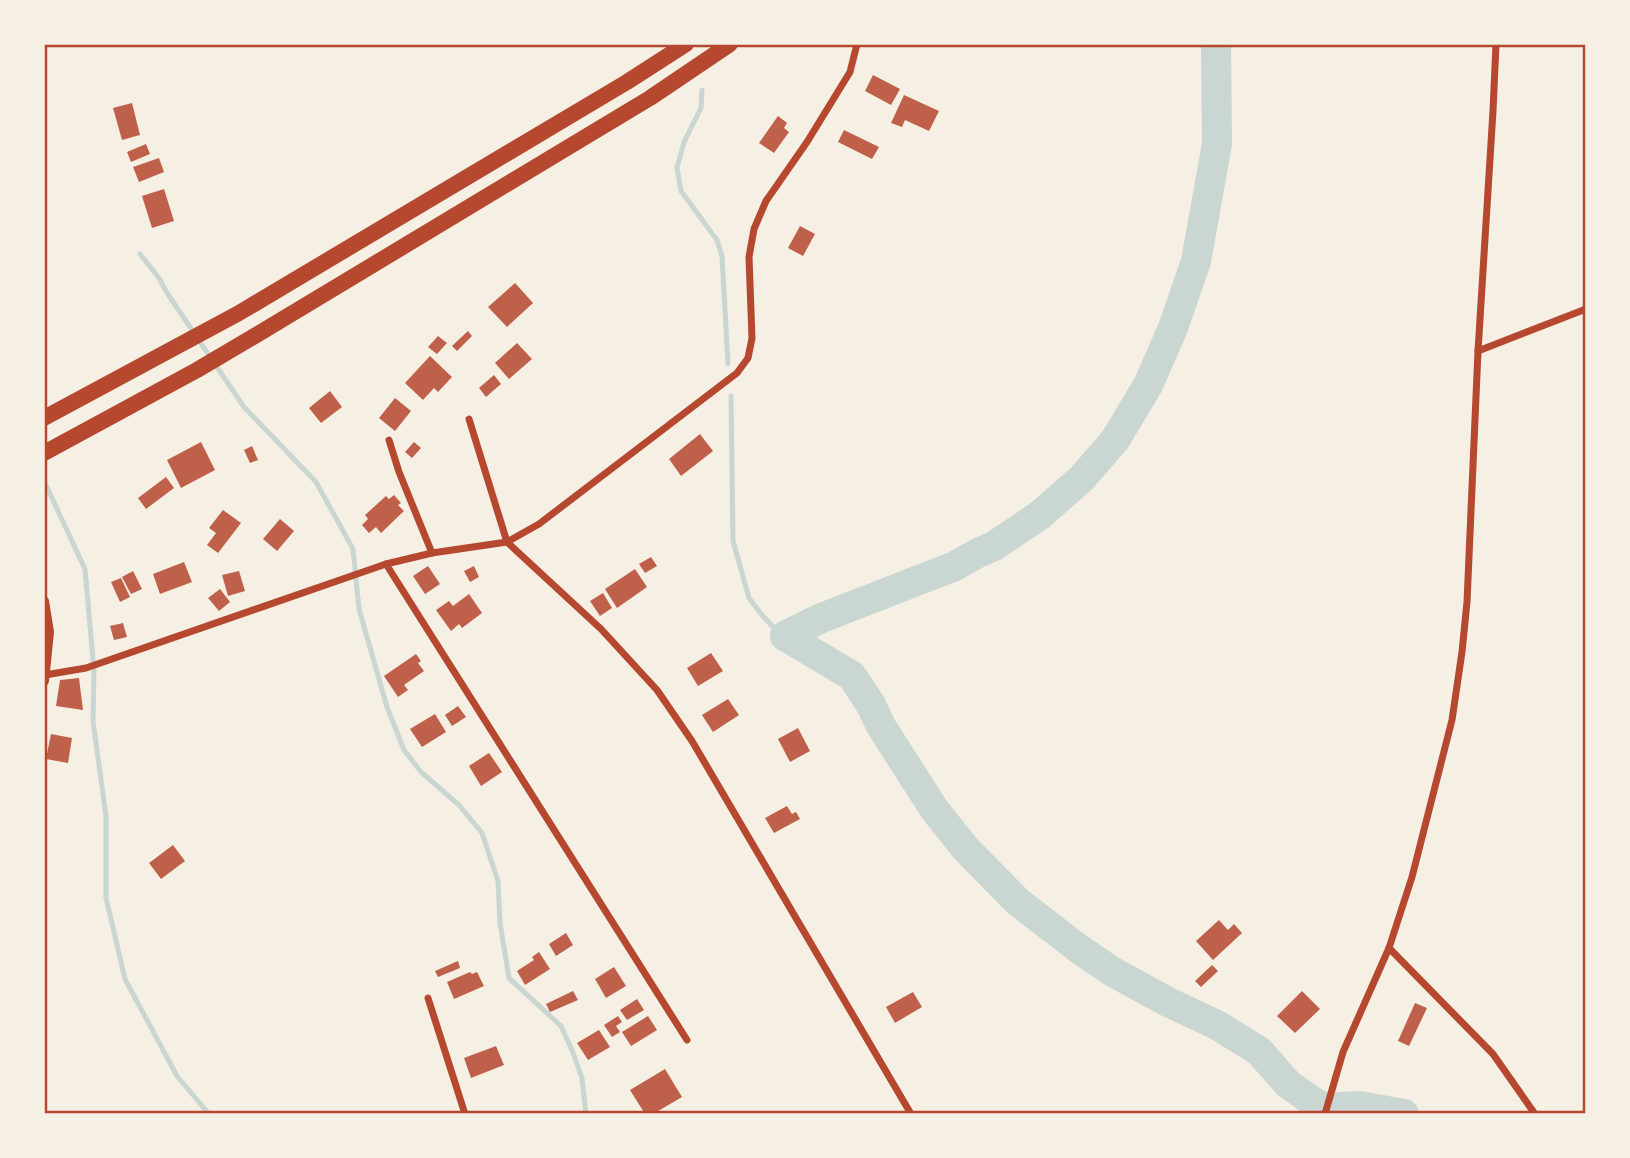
<svg xmlns="http://www.w3.org/2000/svg" width="1630" height="1158" font-family="Jost,sans-serif">
  <rect width="100%" height="100%" fill="#f6efe4"/>
  <g fill="none" stroke-linecap="round" stroke-linejoin="round">
    <g stroke="#c9d6d2" stroke-width="5">
      <path d="M 702,90 L 701,108 L 684,142 L 677,168 L 681,191 L 717,240 L 722,256 L 728,364"/>
      <path d="M 140,254 L 159,278 L 167,293 L 244,407 L 316,482 L 353,549 L 359,609 L 387,707 L 404,750 L 421,772 L 459,805 L 482,833 L 498,881 L 500,923 L 509,978 L 561,1026 L 572,1050 L 582,1078 L 586,1114"/>
      <path d="M 731,396 L 733,541 L 749,598 L 762,615 L 777,631 L 785,636"/>
      <path d="M 44,481 L 85,569 L 94,671 L 93,721 L 106,816 L 106,898 L 125,979 L 177,1076 L 209,1114"/>
    </g>
    <g stroke="#c9d6d2" stroke-width="30">
      <path d="M 785,636 L 852,676 L 871,705 L 881,726 L 934,809 L 965,848 L 1017,901 L 1079,949 L 1113,972 L 1168,1002 L 1217,1025 L 1259,1051 L 1288,1084 L 1315,1103 L 1328,1108 L 1359,1106 L 1404,1114"/>
      <path d="M 785,636 L 819,619 L 955,566 L 978,553 L 994,546 L 1040,515 L 1082,478 L 1115,440 L 1148,385 L 1173,328 L 1196,261 L 1217,144 L 1216,44"/>
    </g>
  </g>
  <g fill="#bf614a">
    <path d="M 873,75 L 900,89 L 891,105 L 865,91 Z"/>
    <path d="M 904,95 L 939,111 L 929,131 L 905,120 L 902,127 L 891,123 Z"/>
    <path d="M 132,103 L 140,135 L 122,140 L 113,108 Z"/>
    <path d="M 778,116 L 787,123 L 784,128 L 789,132 L 774,153 L 759,143 Z"/>
    <path d="M 844,130 L 879,147 L 872,159 L 838,142 Z"/>
    <path d="M 146,144 L 150,154 L 131,162 L 127,152 Z"/>
    <path d="M 159,158 L 164,172 L 139,182 L 133,167 Z"/>
    <path d="M 164,189 L 174,221 L 152,228 L 142,196 Z"/>
    <path d="M 800,226 L 815,234 L 803,256 L 788,248 Z"/>
    <path d="M 515,283 L 533,303 L 507,327 L 488,307 Z"/>
    <path d="M 468,331 L 472,336 L 457,351 L 452,346 Z"/>
    <path d="M 438,336 L 447,343 L 437,354 L 428,347 Z"/>
    <path d="M 517,343 L 532,359 L 509,379 L 495,363 Z"/>
    <path d="M 430,356 L 452,377 L 438,392 L 434,388 L 423,400 L 405,383 Z"/>
    <path d="M 494,375 L 501,384 L 486,397 L 479,388 Z"/>
    <path d="M 330,391 L 342,407 L 321,423 L 309,408 Z"/>
    <path d="M 395,398 L 411,411 L 395,431 L 379,418 Z"/>
    <path d="M 700,434 L 713,451 L 681,476 L 669,459 Z"/>
    <path d="M 201,442 L 215,470 L 181,488 L 167,460 Z"/>
    <path d="M 414,442 L 421,448 L 412,458 L 405,452 Z"/>
    <path d="M 252,446 L 258,460 L 250,463 L 244,450 Z"/>
    <path d="M 166,477 L 174,488 L 146,509 L 138,498 Z"/>
    <path d="M 394,495 L 401,503 L 398,505 L 404,511 L 381,533 L 376,527 L 369,533 L 362,525 L 368,519 L 365,515 L 386,496 L 389,499 Z"/>
    <path d="M 223,510 L 241,523 L 218,553 L 207,545 L 216,533 L 209,528 Z"/>
    <path d="M 280,519 L 294,531 L 277,551 L 263,539 Z"/>
    <path d="M 651,557 L 657,566 L 645,573 L 639,564 Z"/>
    <path d="M 184,562 L 192,582 L 160,594 L 153,574 Z"/>
    <path d="M 428,566 L 440,584 L 425,594 L 413,576 Z"/>
    <path d="M 474,566 L 479,577 L 470,582 L 464,571 Z"/>
    <path d="M 635,569 L 647,587 L 617,608 L 605,589 Z"/>
    <path d="M 133,571 L 142,589 L 131,594 L 122,577 Z"/>
    <path d="M 239,571 L 245,591 L 228,596 L 222,575 Z"/>
    <path d="M 121,578 L 130,597 L 120,602 L 111,582 Z"/>
    <path d="M 220,589 L 230,602 L 219,611 L 208,598 Z"/>
    <path d="M 603,593 L 612,608 L 600,616 L 590,601 Z"/>
    <path d="M 469,594 L 482,613 L 462,628 L 459,624 L 451,631 L 436,610 L 449,601 L 453,606 Z"/>
    <path d="M 123,623 L 127,637 L 114,640 L 110,626 Z"/>
    <path d="M 711,653 L 723,671 L 698,686 L 687,668 Z"/>
    <path d="M 416,654 L 421,661 L 418,663 L 424,671 L 404,685 L 408,690 L 398,697 L 384,676 Z"/>
    <path d="M 79,678 L 83,710 L 56,706 L 60,680 Z"/>
    <path d="M 728,699 L 739,715 L 713,732 L 702,715 Z"/>
    <path d="M 458,706 L 466,717 L 452,726 L 445,715 Z"/>
    <path d="M 435,714 L 446,732 L 422,747 L 410,729 Z"/>
    <path d="M 798,728 L 810,751 L 790,762 L 778,739 Z"/>
    <path d="M 51,734 L 72,738 L 68,763 L 46,759 Z"/>
    <path d="M 489,753 L 502,772 L 481,786 L 469,766 Z"/>
    <path d="M 787,806 L 792,814 L 796,812 L 800,819 L 774,833 L 765,818 Z"/>
    <path d="M 173,845 L 185,861 L 161,879 L 149,863 Z"/>
    <path d="M 1219,920 L 1228,930 L 1234,924 L 1242,933 L 1213,960 L 1196,941 Z"/>
    <path d="M 566,933 L 573,945 L 556,956 L 549,944 Z"/>
    <path d="M 539,952 L 550,969 L 525,985 L 517,971 L 534,960 L 532,957 Z"/>
    <path d="M 458,961 L 460,968 L 438,977 L 435,971 Z"/>
    <path d="M 1212,965 L 1218,971 L 1201,987 L 1195,981 Z"/>
    <path d="M 614,967 L 626,986 L 606,998 L 595,979 Z"/>
    <path d="M 470,972 L 472,974 L 477,972 L 484,986 L 454,999 L 447,982 Z"/>
    <path d="M 573,991 L 578,1000 L 550,1012 L 546,1004 Z"/>
    <path d="M 1302,991 L 1320,1009 L 1295,1033 L 1277,1016 Z"/>
    <path d="M 913,992 L 922,1007 L 895,1023 L 886,1007 Z"/>
    <path d="M 637,999 L 644,1010 L 627,1020 L 620,1010 Z"/>
    <path d="M 1415,1003 L 1427,1008 L 1409,1046 L 1398,1041 Z"/>
    <path d="M 618,1016 L 622,1022 L 616,1026 L 620,1032 L 612,1037 L 604,1025 Z"/>
    <path d="M 648,1016 L 657,1030 L 631,1046 L 622,1032 Z"/>
    <path d="M 599,1030 L 610,1047 L 588,1060 L 577,1043 Z"/>
    <path d="M 496,1046 L 504,1065 L 471,1078 L 464,1058 Z"/>
    <path d="M 665,1069 L 682,1097 L 653,1114 L 645,1114 L 630,1090 Z"/>
  </g>
  <g fill="none" stroke-linecap="round" stroke-linejoin="round">
    <g stroke="#b5482f" stroke-width="7">
      <path d="M 1478,351 L 1586,309"/>
      <path d="M 469,419 L 507,542 L 601,629 L 657,690 L 692,741 L 911,1114"/>
      <path d="M 389,440 L 399,472 L 432,553"/>
      <path d="M 386,564 L 687,1040"/>
      <path d="M 45,675 L 86,668 L 386,564 L 432,553 L 507,542 L 539,524 L 737,373 L 748,358 L 752,338 L 749,257 L 754,229 L 766,201 L 807,142 L 850,72 L 857,44"/>
      <path d="M 1389,948 L 1493,1054 L 1535,1114"/>
      <path d="M 428,998 L 465,1114"/>
      <path d="M 1325,1114 L 1343,1052 L 1389,948 L 1412,877 L 1452,720 L 1462,652 L 1467,602 L 1478,351 L 1493,111 L 1496,44"/>
    </g>
    <path stroke="#b5482f" stroke-width="10" d="M 44,601 L 49,632 L 44,681"/>
    <g stroke="#b5482f" stroke-width="16">
      <path d="M 44,418 L 239,313 L 627,82 L 686,44"/>
      <path d="M 44,453 L 197,370 L 258,334 L 650,98 L 730,44"/>
    </g>
  </g>
  <rect width="1630" height="1158" fill="none" stroke="#f6efe4" stroke-width="91"/>
  <rect x="46" y="46" width="1538" height="1066" fill="none" stroke="#b5482f" stroke-width="2.5"/>
</svg>
